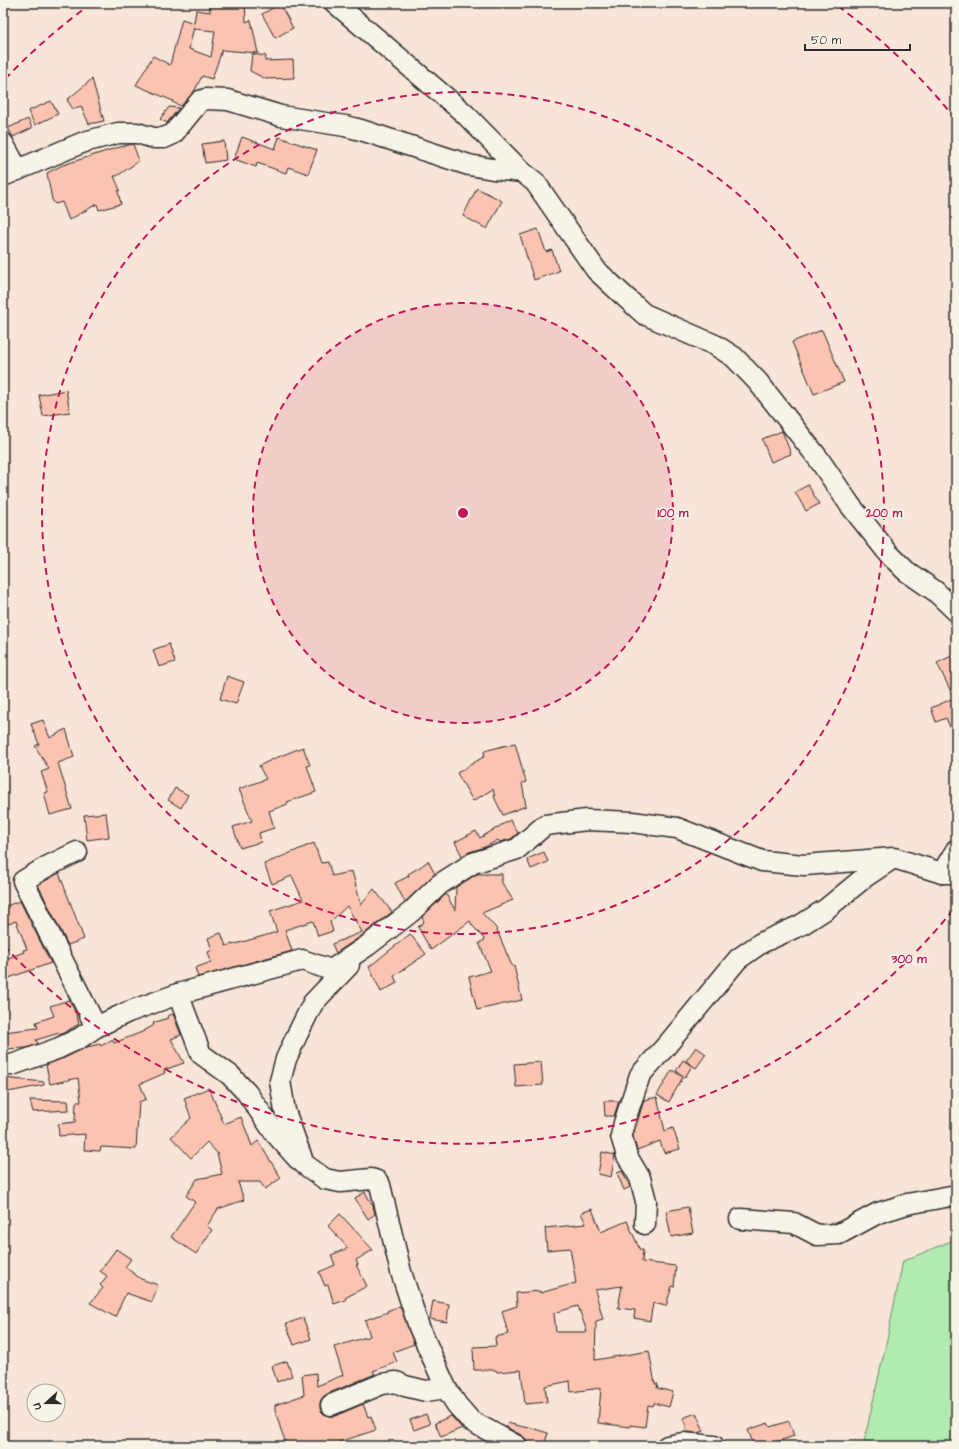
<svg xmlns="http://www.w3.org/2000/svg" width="959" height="1449" font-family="'Architects Daughter',sans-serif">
  <rect width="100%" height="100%" fill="#f8e5d8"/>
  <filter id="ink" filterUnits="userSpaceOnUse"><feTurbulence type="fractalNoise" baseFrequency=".025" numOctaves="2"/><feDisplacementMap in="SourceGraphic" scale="8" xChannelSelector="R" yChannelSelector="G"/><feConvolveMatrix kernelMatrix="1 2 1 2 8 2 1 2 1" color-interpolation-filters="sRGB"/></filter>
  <g filter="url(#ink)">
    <path fill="#b1ebaf" stroke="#6e8b6d" d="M 956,1239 L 956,1446 L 863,1446 L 886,1344 L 903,1261 Z"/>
    <g fill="#fcc3b1" stroke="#2b2b2b" fill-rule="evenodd">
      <path d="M 209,3 L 245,3 L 246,22 L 251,20 L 258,53 L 222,50 L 212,79 L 202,76 L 194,92 L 181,106 L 172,102 L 173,101 L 136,85 L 153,56 L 170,65 L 182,19 L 194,23 L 196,10 L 210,12 ZM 194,27 L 194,29 L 215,31 L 211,57 L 189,49 Z"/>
      <path d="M 280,4 L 293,28 L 275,38 L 262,14 Z"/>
      <path d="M 252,54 L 266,56 L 265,61 L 293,60 L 294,78 L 266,79 L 250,71 Z"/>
      <path d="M 92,79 L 104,121 L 89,124 L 81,106 L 73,109 L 67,100 Z"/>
      <path d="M 51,101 L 58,114 L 35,125 L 28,111 Z"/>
      <path d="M 169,107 L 179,108 L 167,123 L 160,119 Z"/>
      <path d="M 28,119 L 32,128 L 13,137 L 8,128 Z"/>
      <path d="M 242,137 L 275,149 L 279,137 L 317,150 L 308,174 L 288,167 L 286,173 L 257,163 L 256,167 L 234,159 Z"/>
      <path d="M 224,141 L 226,160 L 205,163 L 202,144 Z"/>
      <path d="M 133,144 L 139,161 L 117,176 L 114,176 L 120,190 L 118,191 L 121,204 L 99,210 L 97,204 L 69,220 L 62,202 L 55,204 L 52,200 L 47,173 L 63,165 L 116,148 Z"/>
      <path d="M 477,188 L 502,201 L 487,229 L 463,216 Z"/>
      <path d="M 538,229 L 546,252 L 552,250 L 559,271 L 534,280 L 520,235 Z"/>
      <path d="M 822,330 L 844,382 L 814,394 L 792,342 Z"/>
      <path d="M 66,390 L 70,412 L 43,416 L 39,395 Z"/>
      <path d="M 782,431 L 791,454 L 771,462 L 762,439 Z"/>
      <path d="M 808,485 L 819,504 L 806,511 L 795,492 Z"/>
      <path d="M 169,644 L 175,662 L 159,667 L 153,650 Z"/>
      <path d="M 956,654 L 956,741 L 946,718 L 936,722 L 931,708 L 954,698 L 937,663 Z"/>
      <path d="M 227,676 L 244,682 L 236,704 L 220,699 Z"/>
      <path d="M 43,720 L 50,738 L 66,729 L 74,757 L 58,763 L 72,809 L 50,815 L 44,793 L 48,792 L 41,772 L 49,769 L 35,746 L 39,744 L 31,724 Z"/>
      <path d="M 515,743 L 526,782 L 522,783 L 526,806 L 503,815 L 495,799 L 493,789 L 473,801 L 457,773 L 485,756 L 484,751 Z"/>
      <path d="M 303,747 L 310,765 L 307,766 L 316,792 L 287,802 L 288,804 L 269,811 L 274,828 L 259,833 L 261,842 L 240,848 L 233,827 L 252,821 L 239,789 L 266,779 L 259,766 L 273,759 Z"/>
      <path d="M 175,788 L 188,795 L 181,808 L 168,800 Z"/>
      <path d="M 106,813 L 109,837 L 87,840 L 84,815 Z"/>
      <path d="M 510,820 L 518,833 L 511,839 L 500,842 L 498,840 L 485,847 L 469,852 L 462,856 L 455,842 L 476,831 L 480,838 Z"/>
      <path d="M 314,843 L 321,863 L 328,862 L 332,876 L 352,871 L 361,905 L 374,889 L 392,912 L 360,937 L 336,953 L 332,944 L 362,932 L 347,906 L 330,922 L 333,931 L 318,936 L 313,921 L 285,930 L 292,951 L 198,977 L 195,968 L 211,962 L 208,952 L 212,950 L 208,938 L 221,933 L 226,946 L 232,944 L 232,945 L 277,932 L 270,911 L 303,900 L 292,876 L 272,884 L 264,864 Z"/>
      <path d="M 544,852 L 548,862 L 531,869 L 527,859 Z"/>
      <path d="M 428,861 L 435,874 L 405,902 L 395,883 L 409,876 L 408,874 L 420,867 Z"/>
      <path d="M 59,873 L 84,939 L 68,945 L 38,885 Z"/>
      <path d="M 477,874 L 502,874 L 502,883 L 513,900 L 482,913 L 496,928 L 512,966 L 514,966 L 522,1000 L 477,1010 L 469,977 L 491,971 L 479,943 L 485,940 L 472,925 L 470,921 L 431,950 L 418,927 L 424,922 L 422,917 L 446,894 L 455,910 L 456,887 Z"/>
      <path d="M 20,901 L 51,963 L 6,979 L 3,971 L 3,960 L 24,952 L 23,950 L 27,949 L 16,921 L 3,926 L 3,907 Z"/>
      <path d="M 410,934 L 426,954 L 394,976 L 397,983 L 381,992 L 369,967 Z"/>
      <path d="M 69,1000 L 75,1011 L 79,1024 L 60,1035 L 59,1033 L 36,1040 L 38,1044 L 26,1048 L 3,1049 L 3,1032 L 38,1028 L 36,1022 L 54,1016 L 50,1006 Z"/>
      <path d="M 173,1014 L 181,1035 L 171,1039 L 184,1063 L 164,1070 L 165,1073 L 140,1084 L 146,1099 L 139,1102 L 136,1149 L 101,1147 L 100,1151 L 84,1150 L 85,1134 L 59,1136 L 58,1124 L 75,1122 L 76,1102 L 81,1102 L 78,1078 L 50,1084 L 46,1065 L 64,1058 L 87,1047 L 100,1044 L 101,1046 L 113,1039 L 114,1043 L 142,1032 L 154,1025 L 153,1023 L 168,1018 L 167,1016 Z"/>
      <path d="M 696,1047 L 706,1054 L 696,1068 L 686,1061 Z"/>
      <path d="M 683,1060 L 692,1066 L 685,1077 L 676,1071 Z"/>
      <path d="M 541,1062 L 543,1085 L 516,1087 L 514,1064 Z"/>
      <path d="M 672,1070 L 683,1077 L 669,1102 L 657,1095 Z"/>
      <path d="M 3,1078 L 44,1082 L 44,1085 L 3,1093 Z"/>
      <path d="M 209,1088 L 224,1124 L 241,1117 L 252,1146 L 258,1141 L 281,1178 L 265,1189 L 260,1182 L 238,1182 L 244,1200 L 218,1209 L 207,1226 L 212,1230 L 196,1254 L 171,1237 L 195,1202 L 186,1196 L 197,1179 L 222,1174 L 217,1153 L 207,1142 L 191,1158 L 171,1137 L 191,1118 L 184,1098 Z"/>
      <path d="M 657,1097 L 665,1131 L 673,1128 L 680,1149 L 664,1153 L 660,1141 L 637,1150 L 633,1136 L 644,1100 Z"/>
      <path d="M 30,1100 L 68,1101 L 69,1110 L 33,1112 Z"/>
      <path d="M 604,1101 L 619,1101 L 614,1116 L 605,1116 Z"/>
      <path d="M 602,1152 L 615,1155 L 611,1177 L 598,1174 Z"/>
      <path d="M 622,1171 L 630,1187 L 624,1190 L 617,1173 Z"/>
      <path d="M 365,1192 L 373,1206 L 375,1214 L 368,1219 L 355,1198 Z"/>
      <path d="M 688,1207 L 693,1233 L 671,1237 L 666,1211 Z"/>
      <path d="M 592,1209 L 601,1232 L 627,1221 L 640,1250 L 643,1250 L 642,1262 L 676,1266 L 674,1287 L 672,1286 L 666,1306 L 653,1303 L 650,1321 L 634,1318 L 635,1310 L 618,1308 L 622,1286 L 595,1290 L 603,1319 L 596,1321 L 595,1360 L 649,1351 L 655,1384 L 658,1384 L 657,1388 L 673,1392 L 669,1407 L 654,1403 L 653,1406 L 648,1405 L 645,1427 L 630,1425 L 630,1427 L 598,1423 L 601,1388 L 571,1392 L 570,1381 L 545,1386 L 547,1402 L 525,1404 L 521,1370 L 497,1372 L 496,1370 L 474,1370 L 473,1347 L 496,1346 L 495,1337 L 508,1334 L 502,1311 L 517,1306 L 516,1293 L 540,1291 L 540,1293 L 576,1283 L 570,1248 L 547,1250 L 545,1228 L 586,1224 L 581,1213 ZM 578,1306 L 587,1332 L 556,1332 L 554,1313 Z"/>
      <path d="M 340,1214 L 373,1250 L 356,1260 L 358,1265 L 356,1265 L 367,1286 L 345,1298 L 346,1300 L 334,1304 L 328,1285 L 325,1286 L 319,1272 L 335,1265 L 331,1255 L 348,1248 L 328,1226 Z"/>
      <path d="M 116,1249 L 131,1259 L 125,1267 L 141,1279 L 158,1285 L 152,1302 L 126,1293 L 115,1317 L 90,1303 L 103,1288 L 100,1285 L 107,1276 L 100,1271 Z"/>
      <path d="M 433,1301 L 449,1304 L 447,1322 L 430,1319 Z"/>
      <path d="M 400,1306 L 414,1344 L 393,1352 L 397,1362 L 373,1371 L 375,1374 L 327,1394 L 322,1398 L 320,1403 L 320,1409 L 324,1414 L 330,1416 L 335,1416 L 363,1404 L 368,1417 L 371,1416 L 376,1430 L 339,1442 L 340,1446 L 287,1446 L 281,1430 L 275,1410 L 275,1405 L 304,1395 L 302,1375 L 316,1373 L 317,1386 L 343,1375 L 334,1347 L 370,1336 L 365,1320 L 388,1312 L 387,1311 Z"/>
      <path d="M 303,1318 L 311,1339 L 294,1345 L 286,1324 Z"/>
      <path d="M 287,1361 L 292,1376 L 277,1382 L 272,1366 Z"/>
      <path d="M 696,1413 L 704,1431 L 698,1433 L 688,1432 L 683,1418 Z"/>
      <path d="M 426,1414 L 430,1424 L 414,1430 L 410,1420 Z"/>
      <path d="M 451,1416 L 462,1428 L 441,1437 L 435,1423 Z"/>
      <path d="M 789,1421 L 794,1436 L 764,1446 L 754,1446 L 748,1430 L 768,1423 L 770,1427 Z"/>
      <path d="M 507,1423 L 528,1428 L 528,1427 L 548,1433 L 544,1446 L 535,1446 L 528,1444 L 527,1440 L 523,1436 L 506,1427 Z"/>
    </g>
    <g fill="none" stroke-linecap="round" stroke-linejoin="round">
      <g stroke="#2b2b2b" stroke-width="23">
        <g id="minor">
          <path d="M 335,3 L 464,113 L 522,172 L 535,182 L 596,270 L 624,296 L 644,314 L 715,345 L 734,357 L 758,382 L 818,458 L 850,505 L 889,554 L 906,571 L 935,591 L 956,611"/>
          <path d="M 3,143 L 18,170"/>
          <path d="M 3,176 L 84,142 L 118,133 L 137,133 L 154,138 L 164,138 L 173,134 L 200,101 L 206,99 L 228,100 L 281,116 L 345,126 L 361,130 L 469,165 L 493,169 L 522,172"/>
          <path d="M 77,852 L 46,867 L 23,881 L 96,1027"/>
          <path d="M 942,873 L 956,850"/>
          <path d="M 349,965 L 313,1003 L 297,1035 L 286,1059 L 280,1081 L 285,1111 L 304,1164 L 325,1179 L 340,1182 L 371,1179 L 377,1181 L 380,1185 L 401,1272 L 419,1327 L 446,1388 L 457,1405 L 471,1421 L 517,1446"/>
          <path d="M 178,994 L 201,1054 L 230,1075 L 247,1093 L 274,1132 L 298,1159"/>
          <path d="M 3,1065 L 12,1065 L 59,1048 L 80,1038 L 96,1027 L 128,1012 L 178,994 L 302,960 L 331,970 L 367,946 L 411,912 L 440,884 L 473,863 L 517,849 L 545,825 L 587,820 L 632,822 L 677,828 L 762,861 L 804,865 L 894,858 L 942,873 L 956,873"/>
          <path d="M 740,1219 L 794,1223 L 817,1235 L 839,1234 L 878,1213 L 907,1204 L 956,1195"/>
          <path d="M 645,1224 L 646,1201 L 640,1178 L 627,1156 L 621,1136 L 624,1123 L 640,1075 L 667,1045 L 738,959 L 761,943 L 801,925 L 826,909 L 865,877 L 892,859"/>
          <path d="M 331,1405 L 382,1384 L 396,1382 L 405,1386 L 426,1391 L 446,1388"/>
          <path d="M 667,1446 L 683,1443 L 714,1446"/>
        </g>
      </g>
      <use href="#minor" stroke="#f7f3e8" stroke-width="20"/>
    </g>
  </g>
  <circle cx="463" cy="513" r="210" fill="#c2185b" fill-opacity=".12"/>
  <g fill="none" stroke="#c2185b" stroke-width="2" stroke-dasharray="7 5">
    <circle cx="463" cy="513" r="210"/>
    <circle cx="463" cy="513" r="421"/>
    <path d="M953 910A631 631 0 0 1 5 947M5 79A631 631 0 0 1 88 6M838 6A631 631 0 0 1 953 116"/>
  </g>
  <circle cx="463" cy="513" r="6" fill="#c2185b" stroke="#f7f3e8" stroke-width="2"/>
  <g font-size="12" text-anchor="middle" font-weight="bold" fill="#c2185b" stroke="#f7f3e8" stroke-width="4" stroke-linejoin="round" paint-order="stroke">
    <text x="673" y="517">100 m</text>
    <text x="884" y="517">200 m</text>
    <text x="909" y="963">300 m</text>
  </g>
  <rect width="959" height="1449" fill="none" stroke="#f7f3e8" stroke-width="16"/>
  <rect x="8" y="8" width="943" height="1433" fill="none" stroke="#2b2b2b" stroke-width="1.5" filter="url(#ink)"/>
  <g transform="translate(46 1403) rotate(249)"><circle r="19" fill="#f7f3e8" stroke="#a5a39c"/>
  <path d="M0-3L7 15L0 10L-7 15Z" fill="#2b2b2b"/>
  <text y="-6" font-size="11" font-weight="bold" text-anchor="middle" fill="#2b2b2b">U</text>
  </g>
  <path d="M805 44v6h105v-6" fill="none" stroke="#2b2b2b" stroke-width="2"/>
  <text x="811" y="44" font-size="12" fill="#2b2b2b" stroke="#f7f3e8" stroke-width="3" paint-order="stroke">50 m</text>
</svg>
